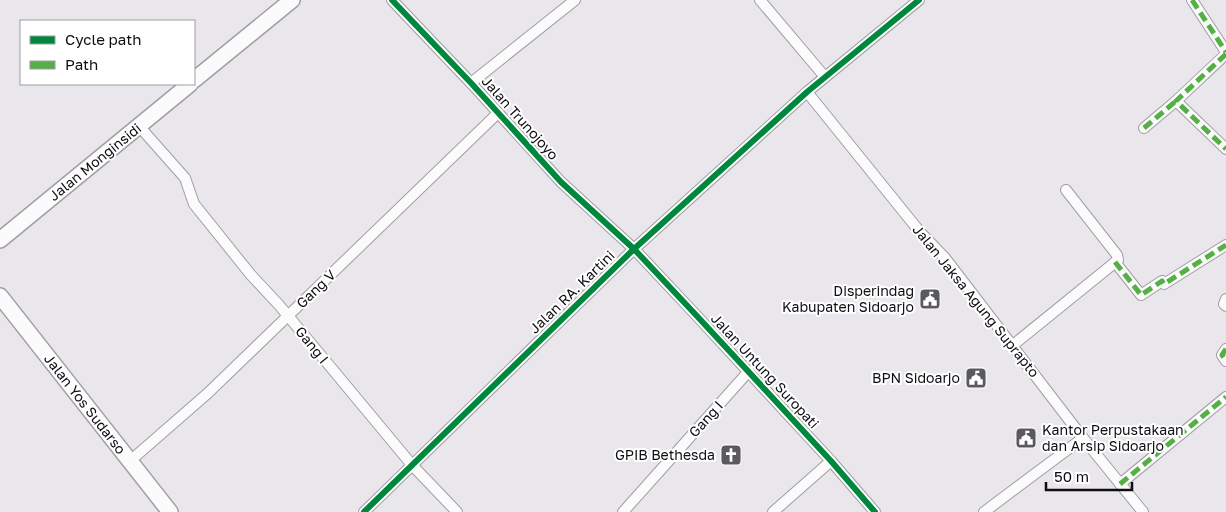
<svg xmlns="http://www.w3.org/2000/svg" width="1226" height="512" font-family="'Golos Text',sans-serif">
  <rect width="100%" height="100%" fill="#e9e6ec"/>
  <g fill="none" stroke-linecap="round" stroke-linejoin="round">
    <g stroke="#a09ea2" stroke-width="12">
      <g id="street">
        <path d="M 392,0 L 471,83 L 561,182 L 634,249 L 696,315 L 831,461 L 875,512"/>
        <path d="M 760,0 L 825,77"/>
        <path d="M 1192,0 L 1226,52"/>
        <path d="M 1226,54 L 1176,101 L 1226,149"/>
        <path d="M 471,83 L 575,0"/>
        <path d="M 807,92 L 920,232 L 945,258 L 1083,438 L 1143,512"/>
        <path d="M 139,126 L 185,178 L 194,204 L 251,275 L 279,305 L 412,465 L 457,512"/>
        <path d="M 1144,128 L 1176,101"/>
        <path d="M 1115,262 L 1141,295 L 1162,281 L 1164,284 L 1226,245"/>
        <path d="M 1226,299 L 1224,304 L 1226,306"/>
        <path d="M 1013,345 L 1118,260 L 1117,255 L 1066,190"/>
        <path d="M 1226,349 L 1222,355 L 1226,361"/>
        <path d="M 130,461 L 208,393 L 498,113"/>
        <path d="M 1120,484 L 1226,397"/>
        <path d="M 364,512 L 634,249 L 807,92 L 919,0"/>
        <path d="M 623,512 L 749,371"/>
        <path d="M 773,512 L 831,461"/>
        <path d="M 984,512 L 1083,438"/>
      </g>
    </g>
    <g stroke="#a09ea2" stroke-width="18">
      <g id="secondary">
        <path d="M 194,80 L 292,0"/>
        <path d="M 0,240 L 190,84"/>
        <path d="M 0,296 L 170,512"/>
      </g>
    </g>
    <use href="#street" stroke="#fcfbfc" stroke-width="10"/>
    <use href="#secondary" stroke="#fcfbfc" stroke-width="15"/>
    <g stroke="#54b044" stroke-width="5" stroke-dasharray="10 5" stroke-linecap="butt">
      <path d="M 1192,0 L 1226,52"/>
      <path d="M 1226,54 L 1176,101 L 1226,149"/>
      <path d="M 1144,128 L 1176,101"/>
      <path d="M 1115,262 L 1141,295 L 1162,281 L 1164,284 L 1226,245"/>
      <path d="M 1226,349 L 1222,355 L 1226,361"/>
      <path d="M 1120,484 L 1226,397"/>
    </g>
    <g stroke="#fff" stroke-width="9">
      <g id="cycleway">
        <path d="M 392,0 L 471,83 L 561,182 L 634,249 L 696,315 L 831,461 L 875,512"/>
        <path d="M 364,512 L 634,249 L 807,92 L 919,0"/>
      </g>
    </g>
    <use href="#cycleway" stroke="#00873e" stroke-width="6"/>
  </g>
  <defs>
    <g id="civic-square" transform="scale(1.125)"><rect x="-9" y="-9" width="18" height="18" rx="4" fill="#5b595d" stroke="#fff"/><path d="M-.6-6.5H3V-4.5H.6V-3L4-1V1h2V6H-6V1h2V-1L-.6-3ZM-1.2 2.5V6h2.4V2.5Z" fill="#fff"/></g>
    <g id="church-square" transform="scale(1.125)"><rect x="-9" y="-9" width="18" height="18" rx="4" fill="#5b595d" stroke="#fff"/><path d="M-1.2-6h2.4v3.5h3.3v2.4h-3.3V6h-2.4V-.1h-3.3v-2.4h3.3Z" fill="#fff"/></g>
  </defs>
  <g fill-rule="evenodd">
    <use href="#civic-square" x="930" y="299"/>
    <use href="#civic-square" x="976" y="378"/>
    <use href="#civic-square" x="1026" y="438"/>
    <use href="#church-square" x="731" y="455"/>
  </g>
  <g text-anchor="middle" stroke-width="4" stroke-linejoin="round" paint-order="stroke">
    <g font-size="14" fill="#0f0d10" stroke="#fff">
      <text transform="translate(520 118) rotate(48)" y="5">Jalan Trunojoyo</text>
      <text transform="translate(95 162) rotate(-39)" y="5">Jalan Monginsidi</text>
      <text transform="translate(316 289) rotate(-44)" y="5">Gang V</text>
      <text transform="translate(572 292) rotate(-44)" y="5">Jalan RA. Kartini</text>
      <text transform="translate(976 301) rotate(51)" y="5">Jalan Jaksa Agung Suprapto</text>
      <text transform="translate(312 345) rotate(51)" y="5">Gang I</text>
      <text transform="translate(765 371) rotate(47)" y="5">Jalan Untung Suropati</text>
      <text transform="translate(85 404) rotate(52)" y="5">Jalan Yos Sudarso</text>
      <text transform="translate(706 419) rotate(-48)" y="5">Gang I</text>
    </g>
    <g font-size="14" fill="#0f0d10" stroke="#fff" text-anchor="end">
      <text x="914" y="296">Disperindag<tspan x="914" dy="16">Kabupaten Sidoarjo</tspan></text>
      <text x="960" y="383">BPN Sidoarjo</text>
      <text x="1042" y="435" text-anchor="start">Kantor Perpustakaan<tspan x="1042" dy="16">dan Arsip Sidoarjo</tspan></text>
      <text x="715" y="460">GPIB Bethesda</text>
    </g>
  </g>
  <rect x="20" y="20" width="175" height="65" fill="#ffffff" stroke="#9f9e9f"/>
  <rect x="30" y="36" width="25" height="8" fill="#00873e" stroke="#9f9e9f"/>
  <text x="65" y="45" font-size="15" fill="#0f0d10">Cycle path</text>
  <rect x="30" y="61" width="25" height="8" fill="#54b044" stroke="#9f9e9f"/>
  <text x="65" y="70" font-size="15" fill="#0f0d10">Path</text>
  <path d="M1046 482v8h86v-8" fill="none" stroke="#0f0d10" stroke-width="2.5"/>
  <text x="1054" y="482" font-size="15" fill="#0f0d10" stroke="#ffffff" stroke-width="4" paint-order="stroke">50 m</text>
</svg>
